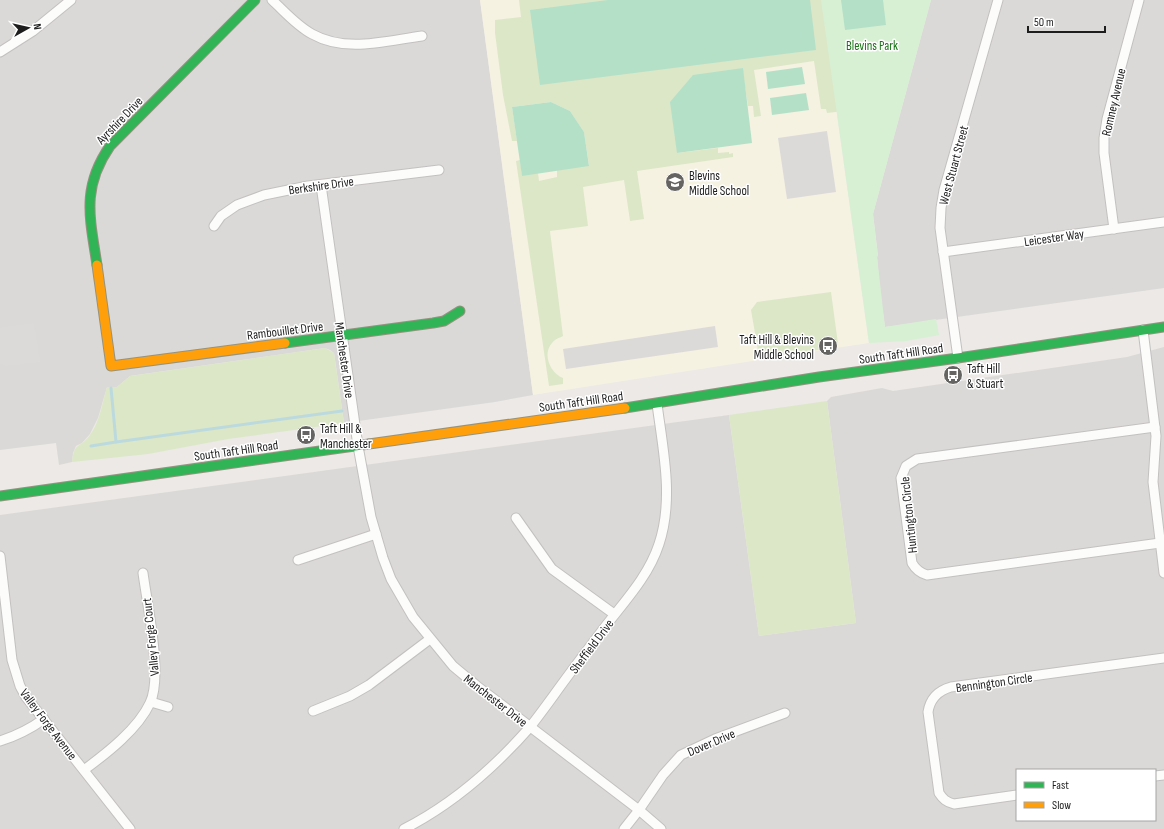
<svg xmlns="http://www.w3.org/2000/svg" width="1164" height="829" font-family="'Sofia Sans Condensed',sans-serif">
  <rect width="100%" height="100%" fill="#ece9e6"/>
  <g fill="#dbd9d7" fill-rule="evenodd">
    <path d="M 0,0 L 480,0 L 533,395 L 495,402 L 344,423 L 334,353 L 330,350 L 325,348 L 130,376 L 117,387 L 107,387 L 98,418 L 90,434 L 82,443 L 76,446 L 73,453 L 72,462 L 59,465 L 56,443 L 0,450 Z"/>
    <path d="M 931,0 L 1164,0 L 1164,288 L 885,327 L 880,292 L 877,256 L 878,256 L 873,214 Z"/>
    <path d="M 1164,347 L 1164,829 L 0,829 L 0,515 L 729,415 L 759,636 L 856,623 L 827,401 L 831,397 L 882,388 L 893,391 L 1127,357 ZM 1017,770 L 1155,770 L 1155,820 L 1017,820 Z"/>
  </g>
  <path fill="#f5f2e2" d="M 480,0 L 821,0 L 869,343 L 533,395 Z"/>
  <g fill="#dce7c7">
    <path d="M 519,0 L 826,0 L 844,111 L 827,113 L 826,109 L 821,109 L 814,61 L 754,70 L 761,116 L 754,117 L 753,106 L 748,106 L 742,68 L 677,153 L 718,148 L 718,153 L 729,152 L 729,154 L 733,153 L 733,157 L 637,171 L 644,219 L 630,221 L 624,180 L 583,187 L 588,226 L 550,231 L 563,336 C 559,338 555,339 552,343 C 542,354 550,373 563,378 L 563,384 L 549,386 L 516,161 L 520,160 L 522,175 L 538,173 L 539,181 L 557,177 L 557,170 L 589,165 L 584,132 L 570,111 L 551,102 L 512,107 L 517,141 L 512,141 L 503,95 L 495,33 L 495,20 L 521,17 Z"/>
    <path d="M 831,292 L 838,344 L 838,347 L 764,358 L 759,356 L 751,310 L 757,302 Z"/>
    <path d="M 325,348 L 334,353 L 344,423 L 228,439 L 148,454 L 72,462 C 74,441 80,449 90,435 C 100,422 102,403 107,387 L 117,387 L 130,376 Z"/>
    <path d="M 827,401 L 856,623 L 759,636 L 729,415 Z"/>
  </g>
  <path fill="#d7f0d3" d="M 821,0 L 931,0 L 873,214 L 878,256 L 877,257 L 885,327 L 936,319 L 939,335 L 906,341 L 869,343 Z"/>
  <g fill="#b4e0c8">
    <path d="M 608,0 L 810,0 L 816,50 L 540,85 L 530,10 Z"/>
    <path d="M 841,0 L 883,0 L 886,25 L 845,30 Z"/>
    <path d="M 802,67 L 805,84 L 768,89 L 766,72 Z"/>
    <path d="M 743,68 L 752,143 L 677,153 L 670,102 L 693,75 Z"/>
    <path d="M 806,93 L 809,110 L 772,115 L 770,98 Z"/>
    <path d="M 551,102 L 570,111 L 584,132 L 589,166 L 522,176 L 512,107 Z"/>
  </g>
  <g fill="#dcdad9">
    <path d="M 827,131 L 836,192 L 787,199 L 778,138 Z"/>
    <path d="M 34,323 L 40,362 L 6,366 L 0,364 L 0,328 Z"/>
    <path d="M 715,326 L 718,347 L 566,369 L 563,349 Z"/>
  </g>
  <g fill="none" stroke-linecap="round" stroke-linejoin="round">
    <g stroke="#bcdadd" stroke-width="3">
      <path d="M 116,442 L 342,411"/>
      <path d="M 91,446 L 116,442 L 111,388"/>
    </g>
    <g stroke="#c3c1c0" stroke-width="11">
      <g id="street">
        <path d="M 272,0 C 285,12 297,26 312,34 C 346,53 385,41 422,36"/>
        <path d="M 0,52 L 33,31 L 71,0"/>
        <path d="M 321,185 L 358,446 L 371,517 L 383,558 L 391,579 L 413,617 L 453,666 L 477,686 L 639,810 L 661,829"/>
        <path d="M 214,226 L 221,216 L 237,205 L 264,195 L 308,186 L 439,170"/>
        <path d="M 1114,229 L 1104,153 L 1104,138 L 1107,119 L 1139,0"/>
        <path d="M 943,252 L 1164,222"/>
        <path d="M 1143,330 L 1156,436 L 1153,482 L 1164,573"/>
        <path d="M 958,358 L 940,228 L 941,208 L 944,190 L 998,0"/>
        <path d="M 1155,427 L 917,459 L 906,466 L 901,478 L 912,563 C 916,570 920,573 927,575 L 1160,543"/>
        <path d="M 516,518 L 552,569 L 614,614"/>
        <path d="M 0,556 L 12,660 L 20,686 L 26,697 L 130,829"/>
        <path d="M 298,560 L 376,534"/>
        <path d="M 151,702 L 168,707"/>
        <path d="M 313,711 L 350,696 L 369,685 L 430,639"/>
        <path d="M 0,741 C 16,736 30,729 44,719"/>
        <path d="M 84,770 C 107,753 138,729 150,703 C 163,676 147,604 143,573"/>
        <path d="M 1155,776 L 1164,775"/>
        <path d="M 1017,795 L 954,804 C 946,802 943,799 939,793 L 928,712 C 930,699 937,691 951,687 L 1164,658"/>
        <path d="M 404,829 C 453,804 494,768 530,727 C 538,717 546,706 554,695 C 569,674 585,653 601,632 C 622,604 648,578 659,544 C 674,499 663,450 657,404"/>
        <path d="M 624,829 L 639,810 L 663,775 L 681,755 L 715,739 L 785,713"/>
      </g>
    </g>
    <g stroke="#959380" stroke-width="11">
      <g id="fast">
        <path d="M 97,265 C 90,218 81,188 110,146 L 255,0"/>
        <path d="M 285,343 L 433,323 L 444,321 L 460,311"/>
        <path d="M 625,408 L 819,377 L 958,358 L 1164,327"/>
        <path d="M 0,496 L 369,444"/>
      </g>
    </g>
    <g stroke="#959380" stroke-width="11">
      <g id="slow">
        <path d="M 97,265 L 111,366 L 285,343"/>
        <path d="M 369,444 L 625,408"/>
      </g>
    </g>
    <use href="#street" stroke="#fcfcfb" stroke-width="9"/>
    <use href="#fast" stroke="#30b455" stroke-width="9"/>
    <use href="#slow" stroke="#ff9f0a" stroke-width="9"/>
  </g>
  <defs>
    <g id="school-disc" transform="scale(1)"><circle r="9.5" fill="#656463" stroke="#fff"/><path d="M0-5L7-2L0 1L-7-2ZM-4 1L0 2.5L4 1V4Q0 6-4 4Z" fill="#fff"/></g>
    <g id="bus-disc" transform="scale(1)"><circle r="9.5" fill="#656463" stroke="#fff"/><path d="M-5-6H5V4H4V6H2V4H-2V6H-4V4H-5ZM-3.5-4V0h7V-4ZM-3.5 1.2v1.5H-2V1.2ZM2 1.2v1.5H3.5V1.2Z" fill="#fff"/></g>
  </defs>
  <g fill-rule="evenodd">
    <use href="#school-disc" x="675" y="182"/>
    <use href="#bus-disc" x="828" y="346"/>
    <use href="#bus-disc" x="953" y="375"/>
    <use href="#bus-disc" x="306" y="435"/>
  </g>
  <g text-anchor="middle" stroke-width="3" stroke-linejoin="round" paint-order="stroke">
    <g font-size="13" fill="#167413" stroke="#fff">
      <text x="872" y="50">Blevins Park</text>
    </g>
    <g font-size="13" fill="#1d1d1d" stroke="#fff">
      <text transform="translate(1113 102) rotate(-77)" y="5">Romney Avenue</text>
      <text transform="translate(119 120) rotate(-46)" y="5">Ayrshire Drive</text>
      <text transform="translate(953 165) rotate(-75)" y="5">West Stuart Street</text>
      <text transform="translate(321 185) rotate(-8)" y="5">Berkshire Drive</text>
      <text transform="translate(1054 237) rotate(-8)" y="5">Leicester Way</text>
      <text transform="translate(285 330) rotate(-7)" y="5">Rambouillet Drive</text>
      <text transform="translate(901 353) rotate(-8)" y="5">South Taft Hill Road</text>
      <text transform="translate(345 360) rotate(82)" y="5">Manchester Drive</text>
      <text transform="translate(581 401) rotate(-8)" y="5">South Taft Hill Road</text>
      <text transform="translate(236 450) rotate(-8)" y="5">South Taft Hill Road</text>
      <text transform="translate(908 515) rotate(-96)" y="5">Huntington Circle</text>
      <text transform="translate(150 637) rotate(-96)" y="5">Valley Forge Court</text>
      <text transform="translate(591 646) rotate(-53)" y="5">Sheffield Drive</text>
      <text transform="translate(994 682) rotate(-8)" y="5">Bennington Circle</text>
      <text transform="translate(496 700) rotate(38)" y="5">Manchester Drive</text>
      <text transform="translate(49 724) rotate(53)" y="5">Valley Forge Avenue</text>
      <text transform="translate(711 742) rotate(-23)" y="5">Dover Drive</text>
    </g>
    <g font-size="13" fill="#1d1d1d" stroke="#fff" text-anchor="start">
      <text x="689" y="180">Blevins<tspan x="689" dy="15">Middle School</tspan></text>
      <text x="814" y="344" text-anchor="end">Taft Hill &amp; Blevins<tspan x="814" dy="15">Middle School</tspan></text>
      <text x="967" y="373">Taft Hill<tspan x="967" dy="15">&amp; Stuart</tspan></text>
      <text x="320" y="433">Taft Hill &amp;<tspan x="320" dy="15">Manchester</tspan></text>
    </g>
  </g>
  <rect x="1016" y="769" width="140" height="52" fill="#ffffff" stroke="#a5a5a5"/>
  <rect x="1024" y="782" width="20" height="6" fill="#30b455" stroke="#a5a5a5"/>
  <text x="1052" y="789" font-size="12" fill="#1d1d1d">Fast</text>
  <rect x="1024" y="802" width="20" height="6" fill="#ff9f0a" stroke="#a5a5a5"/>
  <text x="1052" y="809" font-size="12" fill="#1d1d1d">Slow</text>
  <g transform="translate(28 28) rotate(82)" stroke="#ffffff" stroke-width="3" paint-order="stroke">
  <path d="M0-3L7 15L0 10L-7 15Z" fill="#1d1d1d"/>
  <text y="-6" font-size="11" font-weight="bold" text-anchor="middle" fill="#1d1d1d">N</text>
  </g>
  <path d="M1028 26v6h77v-6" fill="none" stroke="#1d1d1d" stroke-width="2"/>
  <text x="1034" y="26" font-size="12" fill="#1d1d1d" stroke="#ffffff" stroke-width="3" paint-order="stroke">50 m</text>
</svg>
